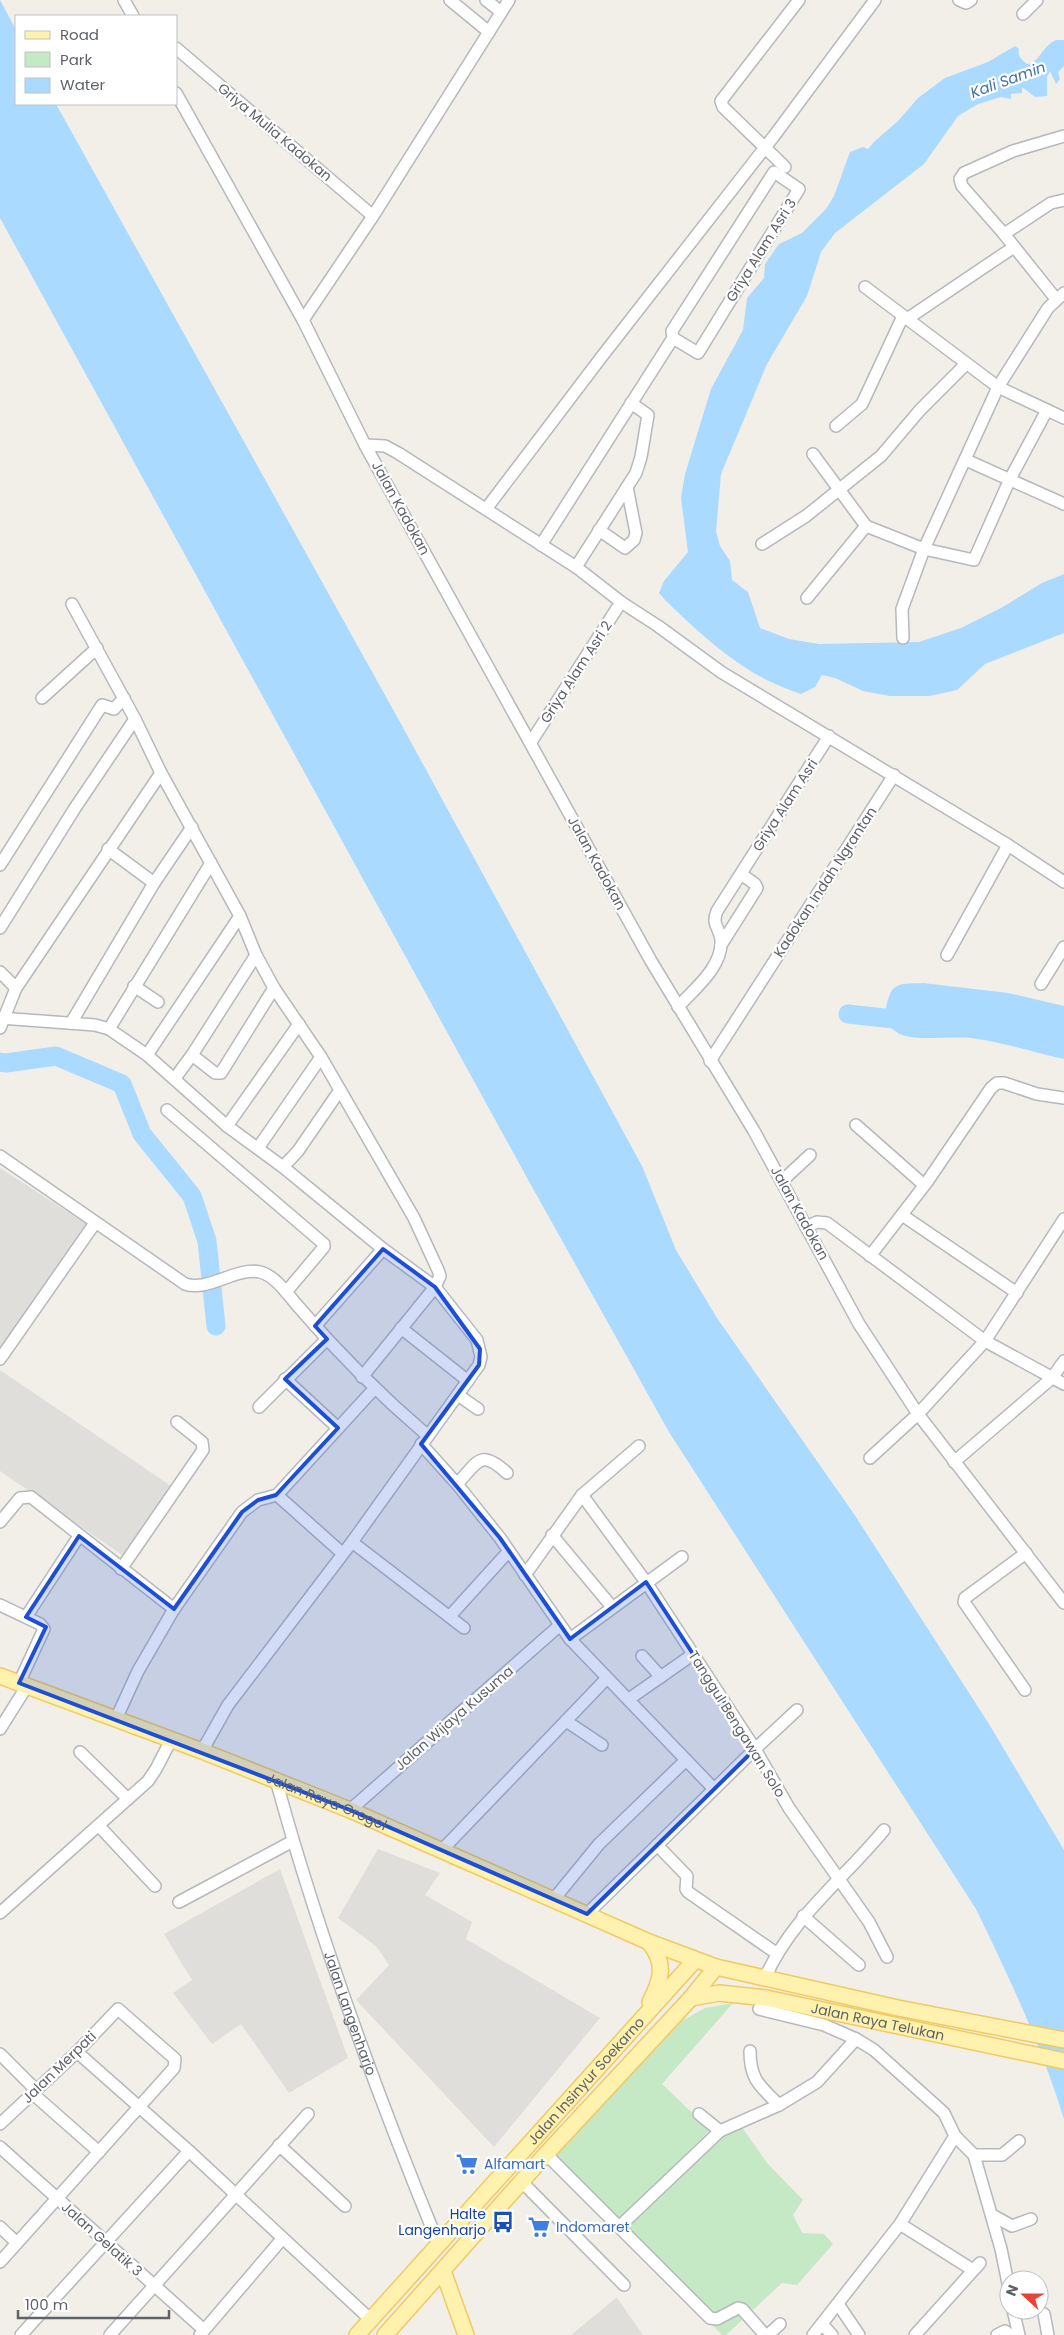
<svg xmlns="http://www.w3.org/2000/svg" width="1064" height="2335" font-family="Poppins,sans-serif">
  <rect width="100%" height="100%" fill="#f1efe8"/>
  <g fill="#e0deda">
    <path d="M 0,1168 L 88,1225 L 0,1355 Z"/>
    <path d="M 0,1370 L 171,1486 L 122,1555 L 0,1471 Z"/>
    <path d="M 378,1849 L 440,1873 L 425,1895 L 472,1922 L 466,1939 L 600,2018 L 494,2147 L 356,2000 L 389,1965 L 376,1946 L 338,1918 Z"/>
    <path d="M 280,1869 L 348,2058 L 289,2093 L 241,2024 L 212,2044 L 173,1993 L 192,1980 L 164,1934 Z"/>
    <path d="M 617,2298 L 643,2335 L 571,2335 L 616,2298 Z"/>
  </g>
  <g fill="#c5e8c5">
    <path d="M 733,2003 L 662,2084 L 710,2130 L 615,2225 L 551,2162 L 669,2028 L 705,2008 Z"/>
    <path d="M 741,2126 L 767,2163 L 803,2200 L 793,2215 L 802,2233 L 824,2234 L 833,2244 L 797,2285 L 782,2283 L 726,2335 L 722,2335 L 620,2230 L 710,2143 Z"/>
  </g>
  <g fill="#aadaff">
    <path d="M 0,0 L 16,30 L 16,104 L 56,104 L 400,722 L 642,1166 L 676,1250 L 717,1318 L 854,1514 L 989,1724 L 1064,1850 L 1064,2119 C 1042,2047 1009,1977 976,1909 L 669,1432 L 531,1185 L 0,218 Z"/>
    <path d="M 1056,40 L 1064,40 L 1064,66 L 1058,72 L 1060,79 L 1056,84 L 1050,71 L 1047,77 L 1047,96 L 1035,97 L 1022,87 L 1022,93 L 1011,94 L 1011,99 L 1001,97 L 978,104 L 958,116 L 924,164 L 835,233 L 821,252 L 807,296 L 767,364 L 721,474 L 716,531 L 720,546 L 730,561 L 732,580 L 748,592 L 760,628 L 789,639 L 819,644 L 919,642 L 961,628 L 1001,608 L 1042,583 L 1064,574 L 1064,633 L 985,664 L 957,690 L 929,696 L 890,696 L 863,691 L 835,678 L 822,675 L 815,687 L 801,694 C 753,678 723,654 686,620 C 677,611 667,603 659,593 L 664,581 L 688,552 L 681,498 L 685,474 L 711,389 L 743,330 L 747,298 L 764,278 L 765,264 L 779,244 L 802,233 L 826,209 L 834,196 L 850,152 L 863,147 L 868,149 L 875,141 L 898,121 L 918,98 L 945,78 L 988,62 L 1015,46 L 1019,49 C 1017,56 1022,60 1027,64 C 1040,63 1041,47 1056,40 Z"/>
    <path d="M 923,983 L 1008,993 L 1064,1006 L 1064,1059 C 1033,1052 1002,1042 971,1038 C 952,1036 919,1041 902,1035 C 884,1028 883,1009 890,994 C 895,981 911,984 923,983 Z"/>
  </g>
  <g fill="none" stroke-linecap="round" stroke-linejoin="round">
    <g stroke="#aadaff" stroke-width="19">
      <path d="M 848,1014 L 912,1021"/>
      <path d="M 0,1062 L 6,1063 L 56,1056 L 122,1084 L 142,1134 L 192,1196 L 207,1241 L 216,1326"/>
    </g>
    <g stroke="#b5b8bc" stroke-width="14">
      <g id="minor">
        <path d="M 124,0 L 133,16"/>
        <path d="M 450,0 L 489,32"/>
        <path d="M 486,0 L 501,12"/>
        <path d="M 959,0 L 966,3 L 971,0"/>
        <path d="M 1023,14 L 1037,0"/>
        <path d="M 176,48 L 373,216"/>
        <path d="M 176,93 L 303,320 L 365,445 L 651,961 L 754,1131 L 859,1324 L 918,1414 L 1064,1603"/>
        <path d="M 785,167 L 723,107 L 721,101 L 799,0"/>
        <path d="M 1004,234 L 1051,203 L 1064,200"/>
        <path d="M 865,287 L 998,387 L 1064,418"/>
        <path d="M 1056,299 L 1004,234 L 962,186 L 960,179 L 964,173 L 1013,151 L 1064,136"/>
        <path d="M 907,319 L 1014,247"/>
        <path d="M 303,320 L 373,216 L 509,0"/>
        <path d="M 836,426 L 862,404 L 903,316"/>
        <path d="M 365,445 L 385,446 L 398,453 L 576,567 L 621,602 L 658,626 L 721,672 L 1008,845 L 1064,882"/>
        <path d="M 813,454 L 866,526"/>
        <path d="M 966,460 L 1064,504"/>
        <path d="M 486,509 L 603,355 L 774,136 L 875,0"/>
        <path d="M 599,530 L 625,548 L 634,540 L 636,533 L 627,487"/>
        <path d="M 762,544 L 806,516 L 881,456 L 920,410 L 966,364"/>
        <path d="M 541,545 L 673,338 L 672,331 L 774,172 L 799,189 L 698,353 L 673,338"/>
        <path d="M 576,567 L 636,473 L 641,457 L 648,415 L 631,403"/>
        <path d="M 807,598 L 866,526 L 924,549 L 974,560 L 1010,479 L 1047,410"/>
        <path d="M 72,604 L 135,719 L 161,773 L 240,916 L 256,955 L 274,988 L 321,1057 L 414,1218 L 438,1270 L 440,1276 L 435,1287 L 362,1377"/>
        <path d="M 903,638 L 902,609 L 924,549 L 998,387 L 1048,308 L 1064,293"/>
        <path d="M 42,698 L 97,648"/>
        <path d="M 531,742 L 621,602"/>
        <path d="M 108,849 L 154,883"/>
        <path d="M 0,865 L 102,705 L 114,709 L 124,698"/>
        <path d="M 0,928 L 75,808 L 135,719"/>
        <path d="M 721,945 L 757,888 L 755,884 L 741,874"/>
        <path d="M 947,955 L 1008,845"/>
        <path d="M 0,972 L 16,988"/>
        <path d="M 1041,984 L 1064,947"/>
        <path d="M 134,986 L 158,1002"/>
        <path d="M 678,1007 C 694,989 723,967 721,940 C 720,927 711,926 717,911 L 829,736"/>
        <path d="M 0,1018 L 95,1025 L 109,1029 L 147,1055 L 227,1126 L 283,1167 L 383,1249 L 435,1287 L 477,1340 L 481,1357 L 479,1365 L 352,1542 L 228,1705 L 202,1751"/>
        <path d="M 71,1023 L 154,883 L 192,827"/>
        <path d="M 0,1028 L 16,988 L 161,773"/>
        <path d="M 109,1029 L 211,863"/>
        <path d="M 147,1055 L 240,916"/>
        <path d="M 192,1055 L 215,1073 L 221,1073 L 274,988"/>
        <path d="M 710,1061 L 894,775"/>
        <path d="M 175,1078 L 192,1055 L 256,955"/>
        <path d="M 167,1110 L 324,1244 L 324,1247 L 286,1292"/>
        <path d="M 856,1125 L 924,1185"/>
        <path d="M 227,1126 L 299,1024"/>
        <path d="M 258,1148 L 321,1057"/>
        <path d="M 0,1156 L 185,1284 C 209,1292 235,1267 260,1272 C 274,1275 287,1293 296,1304 C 337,1352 380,1395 428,1436"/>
        <path d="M 283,1167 L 298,1151 L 340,1090"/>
        <path d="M 782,1181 L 810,1155"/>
        <path d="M 902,1215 L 1017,1293"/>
        <path d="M 806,1227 L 817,1222 L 827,1223 L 985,1341 L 1064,1384"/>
        <path d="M 870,1256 L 927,1182 L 991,1088 L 997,1083 L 1004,1083 L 1037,1094 L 1064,1098"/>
        <path d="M 315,1326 L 383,1249"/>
        <path d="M 401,1328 L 468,1381"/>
        <path d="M 0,1359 L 95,1223"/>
        <path d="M 285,1379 L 338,1428"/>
        <path d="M 458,1395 L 478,1409"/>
        <path d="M 259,1407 L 327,1339"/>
        <path d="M 421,1444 L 457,1484 L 500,1538 L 570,1639 L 714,1789"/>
        <path d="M 870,1458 L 918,1414 L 985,1341 L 1064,1219"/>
        <path d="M 954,1462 L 1052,1378 L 1064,1361"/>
        <path d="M 457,1484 C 478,1462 480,1448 507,1473"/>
        <path d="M 277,1495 L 342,1553"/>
        <path d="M 582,1495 L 646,1582 L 755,1749 L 789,1808 L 869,1922 L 887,1957"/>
        <path d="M 0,1522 L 20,1498 L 31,1497 L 174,1609"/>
        <path d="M 552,1535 L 612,1607"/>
        <path d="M 352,1542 L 464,1628"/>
        <path d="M 121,1569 L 203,1450 L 202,1442 L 177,1422"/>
        <path d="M 525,1575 L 582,1495 L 639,1446"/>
        <path d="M 0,1605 L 40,1624 L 44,1629 L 19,1683"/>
        <path d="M 450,1616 L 509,1551"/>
        <path d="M 26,1617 L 79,1536"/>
        <path d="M 570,1639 L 682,1557"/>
        <path d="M 642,1656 L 661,1677"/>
        <path d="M 1025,1690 L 964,1602 L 965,1598 L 1026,1553"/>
        <path d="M 629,1699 L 692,1655"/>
        <path d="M 116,1719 L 138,1671 L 174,1609 L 242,1512 L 258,1500 L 277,1495 L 374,1389"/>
        <path d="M 566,1721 L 602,1745"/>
        <path d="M 0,1729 L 27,1686"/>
        <path d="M 80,1752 L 128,1799"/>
        <path id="s1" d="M 276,1780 C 319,1937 376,2092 438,2243"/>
        <path d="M 350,1810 L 559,1626"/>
        <path d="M 99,1826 L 155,1886"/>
        <path d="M 657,1845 L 687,1876 L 686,1889 L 688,1892 L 776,1953"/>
        <path d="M 442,1850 L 607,1678"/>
        <path d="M 554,1899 L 599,1844 L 686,1760"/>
        <path d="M 179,1902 L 293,1841"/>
        <path d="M 0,1913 L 148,1781 L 156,1769 L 171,1740"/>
        <path d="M 587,1914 L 755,1749 L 797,1710"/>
        <path d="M 803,1916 L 859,1965"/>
        <path d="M 765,1978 C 792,1917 843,1880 884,1830"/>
        <path d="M 759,2009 L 824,2025 L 856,2039"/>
        <path d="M 750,2051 C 750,2080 760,2086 779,2105"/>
        <path d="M 77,2052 L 189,2151 L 371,2320"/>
        <path d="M 0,2054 L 36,2090"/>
        <path d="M 32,2093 L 99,2152"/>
        <path d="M 699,2114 L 720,2131"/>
        <path d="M 0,2124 L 77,2052 L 118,2009 L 175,2059 L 174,2068 L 0,2262"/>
        <path d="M 955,2136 L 974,2155 L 1002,2155 L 1019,2141"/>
        <path d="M 279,2145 L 345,2206"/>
        <path d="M 0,2147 L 204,2330"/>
        <path d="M 546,2154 L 619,2227 L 720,2131 L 779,2105 L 817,2082 L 856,2039 L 874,2050 L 944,2113 L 955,2136 L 900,2224 L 813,2335"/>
        <path d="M 974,2155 L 1001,2249 L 1009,2288"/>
        <path d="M 522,2182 L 624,2285"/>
        <path d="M 992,2215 L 1012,2226 L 1031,2219"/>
        <path d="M 900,2224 L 973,2270"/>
        <path d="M 0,2227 L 17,2243"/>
        <path d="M 619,2227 L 710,2318 L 717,2319 L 738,2308 L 742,2309 L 765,2335"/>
        <path d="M 838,2304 L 859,2335"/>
        <path d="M 1013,2310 L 1019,2335"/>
        <path d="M 1044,2314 L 1048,2335"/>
        <path d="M 822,2324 L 832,2335"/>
        <path d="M 21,2335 L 189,2151"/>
        <path d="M 110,2335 L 308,2114"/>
        <path d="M 200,2335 L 282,2239"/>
        <path d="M 768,2335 L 780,2324"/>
        <path d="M 915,2335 L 980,2263"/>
        <path d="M 997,2335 L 1005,2331 L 1011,2335"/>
      </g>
    </g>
    <g stroke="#f2c960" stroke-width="18">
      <g id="major">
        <path id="s2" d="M 0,1676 L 202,1751 L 350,1810 L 649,1942 L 716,1967 L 898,2008 L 1064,2040"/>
        <path d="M 649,1942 C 666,1963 662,1979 650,2002"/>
        <path id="s3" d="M 691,1998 L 719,1993 L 766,1998 L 1064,2061"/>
        <path d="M 443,2271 L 466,2335"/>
        <path id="s4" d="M 357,2335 L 695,1960"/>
        <path d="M 385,2335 L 546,2154 L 691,1998 L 716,1967"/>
      </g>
    </g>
    <use href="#minor" stroke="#fff" stroke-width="11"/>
    <use href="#major" stroke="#fff2af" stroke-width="15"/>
  </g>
  <path fill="#1d4ed8" fill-opacity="0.2" stroke="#1d4ed8" stroke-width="4" stroke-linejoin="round" d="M 383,1249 L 435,1287 L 480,1349 L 479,1365 L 421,1444 L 500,1538 L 570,1639 L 646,1582 L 755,1749 L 587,1914 L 350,1810 L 19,1683 L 46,1627 L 26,1617 L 79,1536 L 174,1609 L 242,1512 L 258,1500 L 276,1495 L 338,1428 L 285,1379 L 327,1339 L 315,1326 Z"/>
  <defs>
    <g id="supermarket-bare" transform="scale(1.725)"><path d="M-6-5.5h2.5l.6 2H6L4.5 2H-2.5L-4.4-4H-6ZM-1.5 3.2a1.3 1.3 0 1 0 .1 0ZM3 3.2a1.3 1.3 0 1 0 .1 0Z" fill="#3f7fe0" stroke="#fff" stroke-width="2.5" paint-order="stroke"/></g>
    <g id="bus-bare" transform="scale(1.725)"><path d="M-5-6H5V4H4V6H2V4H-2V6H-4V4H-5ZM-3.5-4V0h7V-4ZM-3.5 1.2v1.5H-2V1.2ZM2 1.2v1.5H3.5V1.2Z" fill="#1a4fb4" stroke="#fff" stroke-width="2.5" paint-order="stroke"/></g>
  </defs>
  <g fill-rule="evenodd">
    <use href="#supermarket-bare" x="467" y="2164"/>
    <use href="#bus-bare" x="503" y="2222"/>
    <use href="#supermarket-bare" x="539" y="2227"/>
  </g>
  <g text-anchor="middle" stroke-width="4.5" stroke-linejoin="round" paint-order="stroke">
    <g font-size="14" fill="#5f6368" stroke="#fff">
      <text transform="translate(275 132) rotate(40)" y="5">Griya Mulia Kadokan</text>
      <text transform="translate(761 250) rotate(-58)" y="5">Griya Alam Asri 3</text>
      <text transform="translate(401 508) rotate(61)" y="5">Jalan Kadokan</text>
      <text transform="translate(576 672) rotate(-57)" y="5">Griya Alam Asri 2</text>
      <text transform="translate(785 805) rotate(-57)" y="5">Griya Alam Asri</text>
      <text transform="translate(597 863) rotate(61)" y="5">Jalan Kadokan</text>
      <text transform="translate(825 882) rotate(-57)" y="5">Kadokan Indah Ngrantan</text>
      <text transform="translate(800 1213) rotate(61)" y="5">Jalan Kadokan</text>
      <text transform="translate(454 1718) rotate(-41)" y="5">Jalan Wijaya Kusuma</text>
      <text transform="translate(737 1724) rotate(58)" y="5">Tanggul Bengawan Solo</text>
      <text dy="5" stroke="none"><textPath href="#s2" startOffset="350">Jalan Raya Grogol</textPath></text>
      <text dy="5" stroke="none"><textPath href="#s1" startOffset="245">Jalan Langenharjo</textPath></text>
      <text dy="5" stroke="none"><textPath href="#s3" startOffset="190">Jalan Raya Telukan</textPath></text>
      <text transform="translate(59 2067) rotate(-44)" y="5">Jalan Merpati</text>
      <text dy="5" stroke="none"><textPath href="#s4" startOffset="342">Jalan Insinyur Soekarno</textPath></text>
      <text transform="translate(102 2239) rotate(42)" y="5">Jalan Gelatik 3</text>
    </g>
    <g font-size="14" fill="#366cbe" stroke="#fff" text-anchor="start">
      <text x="484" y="2169">Alfamart</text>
      <text x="556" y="2232">Indomaret</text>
    </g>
    <g font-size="14" fill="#164399" stroke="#fff" text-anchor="end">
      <text x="486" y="2219">Halte<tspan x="486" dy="16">Langenharjo</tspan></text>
    </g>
    <g font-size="15" font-style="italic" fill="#4174aa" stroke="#fff">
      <text transform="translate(1008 80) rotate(-20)" y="5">Kali Samin</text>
    </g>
  </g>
  <rect x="15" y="15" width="162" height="90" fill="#ffffff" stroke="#bfc1c3"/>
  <rect x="25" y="31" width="25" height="8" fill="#fff2af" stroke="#bfc1c3"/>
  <text x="60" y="40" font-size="15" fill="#5f6368">Road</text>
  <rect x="25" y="52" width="25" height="15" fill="#c5e8c5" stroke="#bfc1c3"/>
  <text x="60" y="65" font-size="15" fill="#5f6368">Park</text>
  <rect x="25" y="78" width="25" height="15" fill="#aadaff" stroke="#bfc1c3"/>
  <text x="60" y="90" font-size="15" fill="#5f6368">Water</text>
  <g transform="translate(1024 2295) rotate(291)"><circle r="24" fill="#ffffff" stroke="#bfc1c3"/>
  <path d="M0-4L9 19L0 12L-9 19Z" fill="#ea4335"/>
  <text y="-8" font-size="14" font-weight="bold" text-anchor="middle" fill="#5f6368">N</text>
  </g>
  <path d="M18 2310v8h151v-8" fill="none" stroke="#5f6368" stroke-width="2.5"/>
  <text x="25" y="2310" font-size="15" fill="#5f6368" stroke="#ffffff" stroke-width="4" paint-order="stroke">100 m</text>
</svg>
